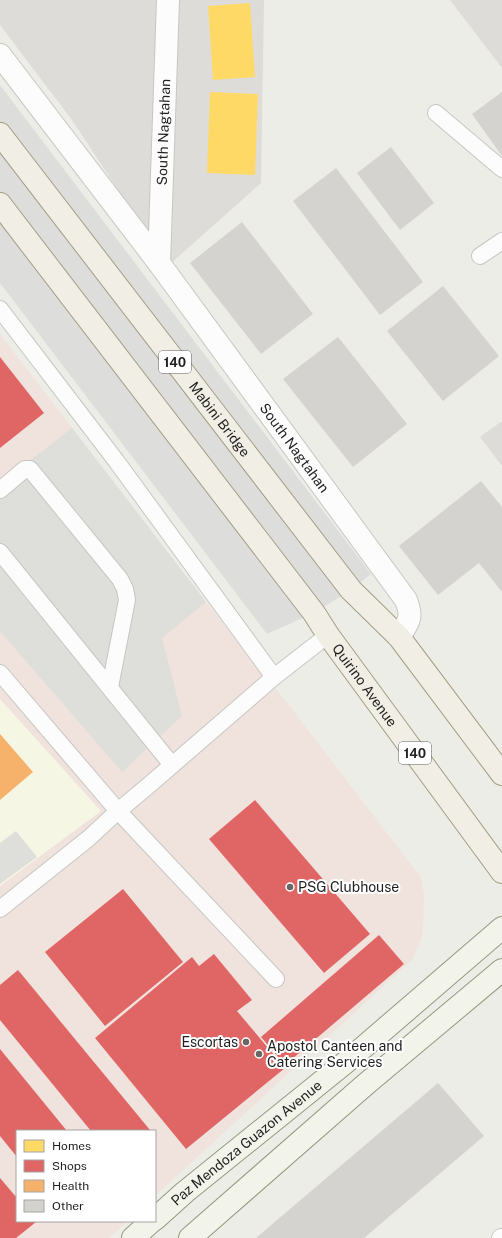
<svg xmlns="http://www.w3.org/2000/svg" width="502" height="1238" font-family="'Public Sans',sans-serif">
  <rect width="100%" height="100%" fill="#edede8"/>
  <g fill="#dddcd9">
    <path d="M 0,0 L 264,0 L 261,183 L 168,266 L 72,120 L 0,25 Z"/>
    <path d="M 450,0 L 502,0 L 502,68 Z"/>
    <path d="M 502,421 L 502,466 L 480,437 Z"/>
  </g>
  <path fill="#f0e2dd" d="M 0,334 L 206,602 L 285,700 L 403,854 L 421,878 L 424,894 L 423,934 L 413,959 L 155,1196 L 155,1131 L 17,1131 L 17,1221 L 128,1221 L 109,1238 L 0,1238 Z"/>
  <path fill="#f5f7e4" d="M 0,699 L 101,811 L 0,886 Z"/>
  <g fill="#dededb">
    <path d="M 72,428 L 206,602 L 162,638 L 182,716 L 122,772 L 0,631 L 0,484 Z"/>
    <path d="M 16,831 L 37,857 L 0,884 L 0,843 Z"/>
  </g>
  <path fill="#dddddb" d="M 0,85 L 371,574 L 351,590 L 314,613 L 267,634 L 0,283 Z"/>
  <g fill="#ffd966">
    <path d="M 250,3 L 255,77 L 213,80 L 208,6 Z"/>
    <path d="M 210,92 L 258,94 L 255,175 L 207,173 Z"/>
  </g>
  <g fill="#e06666">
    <path d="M 0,357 L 44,413 L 0,448 Z"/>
    <path d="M 255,800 L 370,934 L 324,973 L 209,839 Z"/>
    <path d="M 123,889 L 183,962 L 105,1026 L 45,952 Z"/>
    <path d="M 379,935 L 404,964 L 285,1065 L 261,1037 Z"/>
    <path d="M 214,954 L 252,1000 L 237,1011 L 285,1068 L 186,1149 L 95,1038 L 192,957 L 199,966 Z"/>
    <path d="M 18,970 L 150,1130 L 149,1131 L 91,1131 L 0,1020 L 0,985 Z"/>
    <path d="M 0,1049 L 67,1131 L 17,1131 L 17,1157 L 0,1136 Z"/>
    <path d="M 0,1178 L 17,1198 L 17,1221 L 36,1222 L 16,1238 L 0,1238 Z"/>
  </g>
  <path fill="#f6b26b" d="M 0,734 L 33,772 L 0,800 Z"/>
  <g fill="#d4d3cf">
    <path d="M 502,92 L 502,156 L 472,114 Z"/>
    <path d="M 391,147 L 434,203 L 400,230 L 357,173 Z"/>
    <path d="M 336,168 L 423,282 L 380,315 L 293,201 Z"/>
    <path d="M 242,222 L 313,314 L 261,354 L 190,263 Z"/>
    <path d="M 443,286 L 499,356 L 443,401 L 387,331 Z"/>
    <path d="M 338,337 L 407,424 L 353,467 L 283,379 Z"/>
    <path d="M 481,481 L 502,507 L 502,592 L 479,563 L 438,595 L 399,546 Z"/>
    <path d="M 438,1083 L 484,1136 L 364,1238 L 256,1238 Z"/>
  </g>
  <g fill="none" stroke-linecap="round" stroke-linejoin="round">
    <g stroke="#c6c6c4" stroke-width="18">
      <g id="lane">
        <path d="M 436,113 L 502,169"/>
        <path d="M 480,256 L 502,241"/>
        <path d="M 0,309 L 117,462 L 274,677 L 328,635"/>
        <path d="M 0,490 L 25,469 L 30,469 L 120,579 L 125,589 L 127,600 L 110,687"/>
        <path d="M 0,552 L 172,765"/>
        <path d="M 0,673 L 118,811 L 276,979"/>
        <path d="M 0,909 L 89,838 L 118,811 L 148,786 L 274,677"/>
        <path d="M 500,1238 L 501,1237"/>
      </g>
    </g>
    <g stroke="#c6c6c4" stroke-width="24">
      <g id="street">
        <path id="s1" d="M 0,55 L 159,263 L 406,600 C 413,618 409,621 399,637"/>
        <path id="s2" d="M 159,263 L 168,0"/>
      </g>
    </g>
    <g stroke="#93997f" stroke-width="24">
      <g id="secondary">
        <path id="s3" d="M 155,1219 L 185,1192 L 351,1058 L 502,928"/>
        <path d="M 133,1238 L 152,1221"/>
        <path d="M 190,1238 L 366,1084 L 502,970"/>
      </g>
    </g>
    <g stroke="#a49e84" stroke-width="24">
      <g id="primary">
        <path id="s4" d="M 0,134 L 351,590 L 399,637 L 502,774"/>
        <path id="s5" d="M 0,204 L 314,613 L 328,635 L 502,872"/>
      </g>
    </g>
    <use href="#lane" stroke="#fcfcfc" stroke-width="16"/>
    <use href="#street" stroke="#fcfcfc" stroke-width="22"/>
    <use href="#secondary" stroke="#f2f4eb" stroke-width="22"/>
    <use href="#primary" stroke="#f1eee5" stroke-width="22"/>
  </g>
  <g fill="#676765" stroke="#fff" stroke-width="1.5">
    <circle cx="290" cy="887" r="4"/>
    <circle cx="246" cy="1042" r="4"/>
    <circle cx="259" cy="1054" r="4"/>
  </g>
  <g text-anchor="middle" stroke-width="4" stroke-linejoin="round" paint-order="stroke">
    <g fill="#fff" stroke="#626262" stroke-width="1">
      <rect x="159" y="351" width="32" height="22" rx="3"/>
      <rect x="399" y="742" width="32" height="22" rx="3"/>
    </g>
    <g font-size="13" font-weight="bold" fill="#1f1f1f">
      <text x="175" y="367">140</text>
      <text x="415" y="758">140</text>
    </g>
    <g font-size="14" fill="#1f1f1f" stroke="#fff">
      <text dy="5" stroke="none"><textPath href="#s2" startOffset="131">South Nagtahan</textPath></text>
      <text dy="5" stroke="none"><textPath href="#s4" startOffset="360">Mabini Bridge</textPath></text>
      <text dy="5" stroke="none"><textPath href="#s1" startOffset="491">South Nagtahan</textPath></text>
      <text dy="5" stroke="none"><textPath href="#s5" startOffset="604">Quirino Avenue</textPath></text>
      <text dy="5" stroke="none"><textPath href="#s3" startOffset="119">Paz Mendoza Guazon Avenue</textPath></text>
    </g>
    <g font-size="14" fill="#1f1f1f" stroke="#fff" text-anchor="start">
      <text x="298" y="892">PSG Clubhouse</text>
      <text x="238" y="1047" text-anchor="end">Escortas</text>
      <text x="267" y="1051">Apostol Canteen and<tspan x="267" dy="16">Catering Services</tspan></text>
    </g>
  </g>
  <rect x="16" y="1130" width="140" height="92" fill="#ffffff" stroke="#a5a5a5"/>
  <rect x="24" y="1140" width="20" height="12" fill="#ffd966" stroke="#a5a5a5"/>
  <text x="52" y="1150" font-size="12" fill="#1f1f1f">Homes</text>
  <rect x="24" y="1160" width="20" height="12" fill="#e06666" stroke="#a5a5a5"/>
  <text x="52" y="1170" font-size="12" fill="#1f1f1f">Shops</text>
  <rect x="24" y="1180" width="20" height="12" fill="#f6b26b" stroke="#a5a5a5"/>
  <text x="52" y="1190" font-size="12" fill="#1f1f1f">Health</text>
  <rect x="24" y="1200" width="20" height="12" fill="#d4d3cf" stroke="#a5a5a5"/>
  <text x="52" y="1210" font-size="12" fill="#1f1f1f">Other</text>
</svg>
